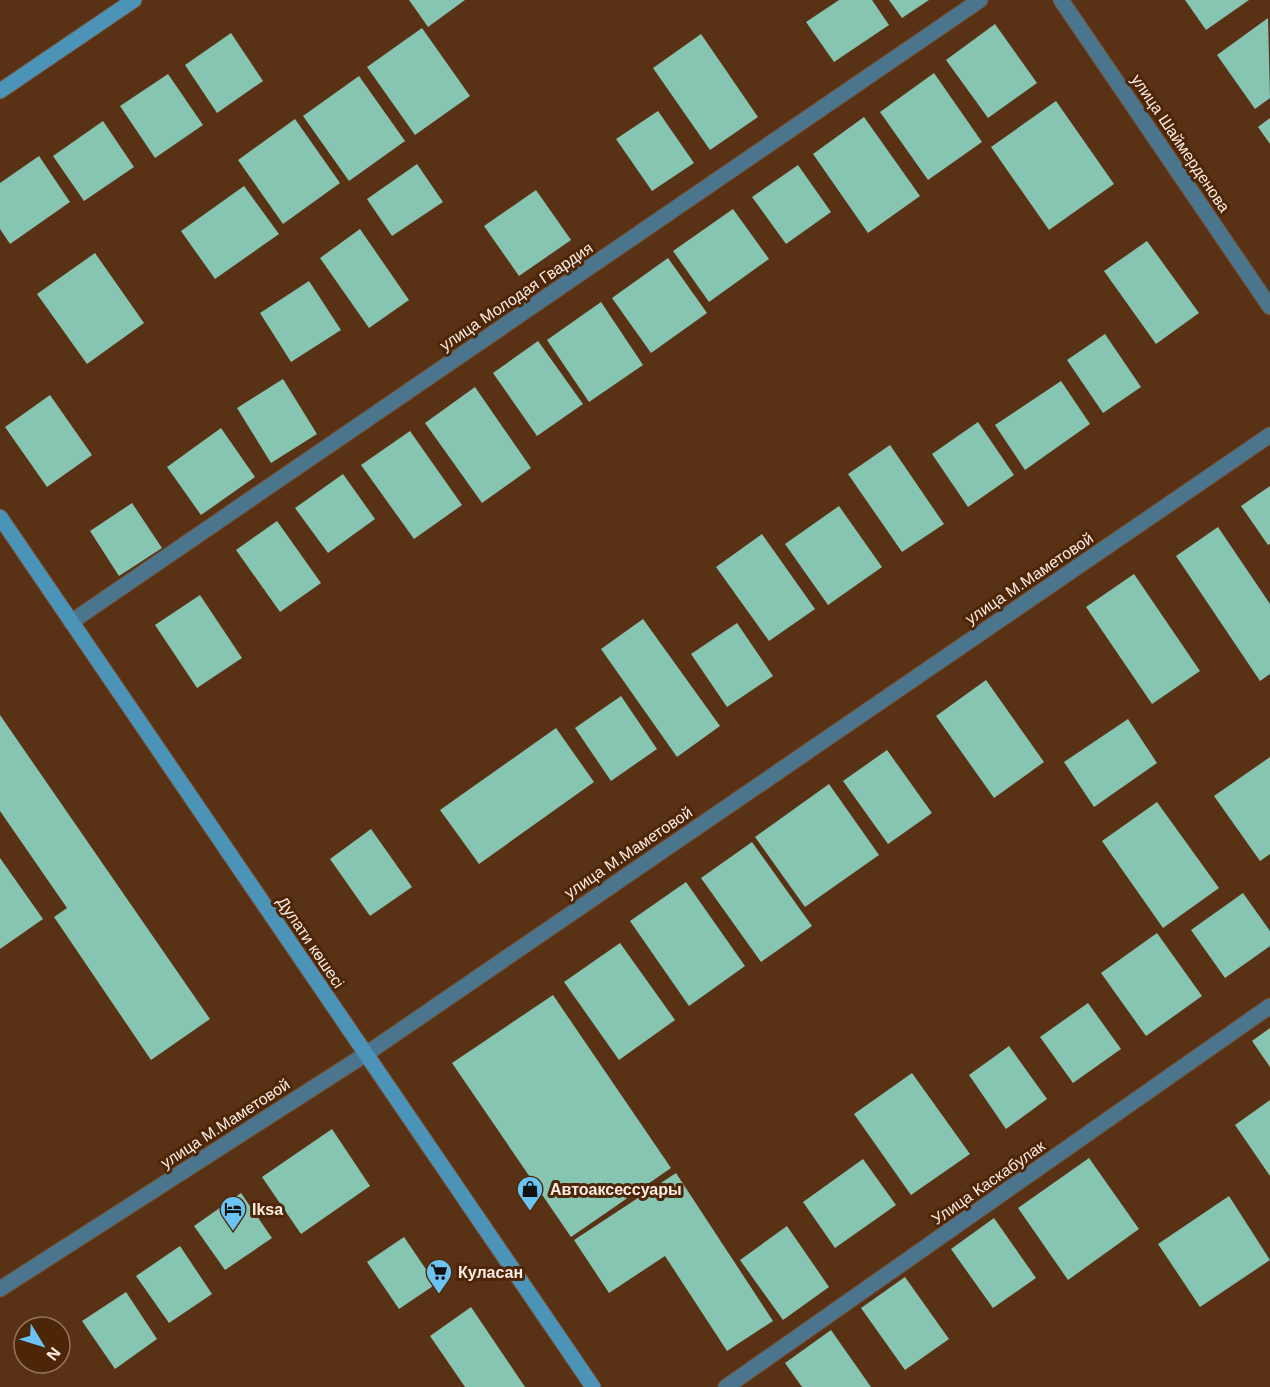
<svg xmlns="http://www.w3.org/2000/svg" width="1270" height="1387" font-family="Arial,sans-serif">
  <rect width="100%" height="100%" fill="#593114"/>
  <g fill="#85c5b1">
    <path d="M 409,0 L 465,0 L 428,27 Z"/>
    <path d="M 839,0 L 872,0 L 889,25 L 834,62 L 806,22 Z"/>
    <path d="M 889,0 L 929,0 L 902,18 Z"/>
    <path d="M 1185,0 L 1249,0 L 1206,30 Z"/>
    <path d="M 1268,18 L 1270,98 L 1255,109 L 1217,55 Z"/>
    <path d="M 995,24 L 1037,83 L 988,118 L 946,60 Z"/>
    <path d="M 422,28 L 470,96 L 415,135 L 367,67 Z"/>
    <path d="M 231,33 L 263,81 L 217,113 L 185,65 Z"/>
    <path d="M 701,34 L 758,117 L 710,150 L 653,68 Z"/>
    <path d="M 934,73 L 982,142 L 928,180 L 880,112 Z"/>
    <path d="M 168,74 L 203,125 L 155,158 L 120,106 Z"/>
    <path d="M 359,76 L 405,141 L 349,181 L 303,116 Z"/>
    <path d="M 1056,101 L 1114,184 L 1049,230 L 991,147 Z"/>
    <path d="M 658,111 L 694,163 L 652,191 L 616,139 Z"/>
    <path d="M 864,117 L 920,196 L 868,233 L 813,154 Z"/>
    <path d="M 1270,118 L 1270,144 L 1258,127 Z"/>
    <path d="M 295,119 L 340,183 L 283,224 L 238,160 Z"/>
    <path d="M 103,121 L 134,167 L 84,201 L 53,156 Z"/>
    <path d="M 39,156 L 70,202 L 10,244 L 0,229 L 0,183 Z"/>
    <path d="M 417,164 L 443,202 L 392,236 L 367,199 Z"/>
    <path d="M 798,165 L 831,212 L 786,244 L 752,197 Z"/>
    <path d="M 244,186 L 279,234 L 215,279 L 181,231 Z"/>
    <path d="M 536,190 L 571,240 L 519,276 L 484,226 Z"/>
    <path d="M 733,209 L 769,259 L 709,302 L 673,251 Z"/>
    <path d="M 360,229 L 409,300 L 369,328 L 320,258 Z"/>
    <path d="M 1147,241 L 1199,313 L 1156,344 L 1104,271 Z"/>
    <path d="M 95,253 L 144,323 L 87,364 L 37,294 Z"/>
    <path d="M 668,258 L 707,313 L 651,353 L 612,298 Z"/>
    <path d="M 309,281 L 341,330 L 291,362 L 260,313 Z"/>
    <path d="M 601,302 L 643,365 L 589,402 L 547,340 Z"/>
    <path d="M 1105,334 L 1141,387 L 1103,413 L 1067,360 Z"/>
    <path d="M 538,341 L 583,404 L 537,436 L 493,373 Z"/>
    <path d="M 283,379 L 317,434 L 271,463 L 237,408 Z"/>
    <path d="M 1061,381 L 1090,424 L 1025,470 L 995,425 Z"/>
    <path d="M 475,387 L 531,468 L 482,503 L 425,423 Z"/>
    <path d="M 50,395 L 92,455 L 47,487 L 5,427 Z"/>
    <path d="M 978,422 L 1014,475 L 968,507 L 932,454 Z"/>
    <path d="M 221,428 L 255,477 L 201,515 L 167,467 Z"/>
    <path d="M 410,431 L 462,505 L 414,539 L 361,465 Z"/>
    <path d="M 890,445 L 944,524 L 902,552 L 848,474 Z"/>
    <path d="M 343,474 L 375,519 L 328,553 L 295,508 Z"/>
    <path d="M 1270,486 L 1270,544 L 1268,545 L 1241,506 Z"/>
    <path d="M 132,503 L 162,548 L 119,576 L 90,531 Z"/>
    <path d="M 839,506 L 882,567 L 828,605 L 785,544 Z"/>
    <path d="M 277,521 L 321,583 L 280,612 L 236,550 Z"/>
    <path d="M 1218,527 L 1270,604 L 1270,674 L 1260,681 L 1176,556 Z"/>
    <path d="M 762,534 L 815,609 L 769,641 L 716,567 Z"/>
    <path d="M 1134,574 L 1200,671 L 1152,704 L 1086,607 Z"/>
    <path d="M 200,595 L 242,658 L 197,688 L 155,625 Z"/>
    <path d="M 643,619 L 720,726 L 677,757 L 601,649 Z"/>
    <path d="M 737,623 L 773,676 L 727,707 L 691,654 Z"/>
    <path d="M 986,680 L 1044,762 L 994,798 L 936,716 Z"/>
    <path d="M 621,696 L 657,749 L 611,781 L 575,728 Z"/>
    <path d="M 0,715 L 210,1019 L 151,1060 L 54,917 L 67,908 L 0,811 Z"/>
    <path d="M 1128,719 L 1157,763 L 1094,807 L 1064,762 Z"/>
    <path d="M 556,728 L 594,782 L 479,864 L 440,810 Z"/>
    <path d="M 887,750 L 932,813 L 888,844 L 843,781 Z"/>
    <path d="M 1270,757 L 1270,854 L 1260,861 L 1214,796 Z"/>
    <path d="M 829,784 L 879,855 L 805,907 L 755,837 Z"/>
    <path d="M 1157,802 L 1219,888 L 1163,928 L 1102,841 Z"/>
    <path d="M 371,829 L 412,887 L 370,916 L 330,859 Z"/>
    <path d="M 752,842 L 812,926 L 761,962 L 701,878 Z"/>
    <path d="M 0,858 L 43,919 L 0,949 Z"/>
    <path d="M 686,882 L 745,966 L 689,1006 L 630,921 Z"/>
    <path d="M 1243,893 L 1270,931 L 1270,946 L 1225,978 L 1191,930 Z"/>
    <path d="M 1157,933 L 1202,996 L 1146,1036 L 1101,973 Z"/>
    <path d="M 620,943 L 675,1020 L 619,1060 L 564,982 Z"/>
    <path d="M 553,995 L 671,1168 L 571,1237 L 452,1063 Z"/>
    <path d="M 1088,1003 L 1121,1049 L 1073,1083 L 1040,1037 Z"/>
    <path d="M 1270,1028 L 1270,1067 L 1252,1041 Z"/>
    <path d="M 1009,1046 L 1047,1099 L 1006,1129 L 969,1075 Z"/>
    <path d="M 912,1073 L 970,1154 L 911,1195 L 854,1114 Z"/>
    <path d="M 1270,1100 L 1270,1176 L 1235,1125 Z"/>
    <path d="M 332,1129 L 370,1186 L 301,1234 L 262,1177 Z"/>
    <path d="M 1089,1158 L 1139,1229 L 1068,1280 L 1018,1208 Z"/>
    <path d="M 863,1159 L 896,1205 L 835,1248 L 803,1202 Z"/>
    <path d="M 676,1173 L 773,1321 L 727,1351 L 665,1256 L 609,1293 L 574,1240 Z"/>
    <path d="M 241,1193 L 272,1238 L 225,1270 L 194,1226 Z"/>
    <path d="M 1229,1196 L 1270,1260 L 1200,1307 L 1158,1244 Z"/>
    <path d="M 994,1218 L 1036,1278 L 993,1308 L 951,1249 Z"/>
    <path d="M 787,1226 L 829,1287 L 783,1320 L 740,1260 Z"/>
    <path d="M 404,1237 L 436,1284 L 399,1309 L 367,1262 Z"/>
    <path d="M 180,1246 L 212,1294 L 169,1323 L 136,1276 Z"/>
    <path d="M 905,1277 L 949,1339 L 905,1370 L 861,1308 Z"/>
    <path d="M 126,1292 L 157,1339 L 115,1369 L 82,1321 Z"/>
    <path d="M 471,1307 L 525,1387 L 465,1387 L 430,1336 Z"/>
    <path d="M 831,1330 L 871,1387 L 802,1387 L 785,1363 Z"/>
  </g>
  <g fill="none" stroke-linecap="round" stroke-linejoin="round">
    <g stroke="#734f35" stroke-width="17">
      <g id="street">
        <path d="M 1061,0 L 1270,307"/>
        <path d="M 71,622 L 980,0"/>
        <path d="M 0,1289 L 366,1054 L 1270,435"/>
        <path d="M 726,1387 L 1270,1006"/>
      </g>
    </g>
    <g stroke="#734f35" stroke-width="17">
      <g id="secondary">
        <path d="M 0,91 L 134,0"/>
        <path d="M 0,517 L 593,1387"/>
      </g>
    </g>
    <use href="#street" stroke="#4a758c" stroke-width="15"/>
    <use href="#secondary" stroke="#4c93b8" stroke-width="15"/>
  </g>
  <defs>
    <g id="shop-pin" transform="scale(1.35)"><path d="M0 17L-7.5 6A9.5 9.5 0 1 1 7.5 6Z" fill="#6ac3f1" stroke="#4d2608"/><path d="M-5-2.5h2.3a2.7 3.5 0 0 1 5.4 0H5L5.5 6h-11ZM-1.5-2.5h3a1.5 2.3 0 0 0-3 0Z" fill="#111"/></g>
    <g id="hotel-pin" transform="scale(1.35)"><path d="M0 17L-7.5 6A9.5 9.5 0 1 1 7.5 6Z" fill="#6ac3f1" stroke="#4d2608"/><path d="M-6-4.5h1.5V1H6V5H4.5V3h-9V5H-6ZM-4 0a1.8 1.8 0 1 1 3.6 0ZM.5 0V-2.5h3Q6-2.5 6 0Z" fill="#111"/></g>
    <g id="supermarket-pin" transform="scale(1.35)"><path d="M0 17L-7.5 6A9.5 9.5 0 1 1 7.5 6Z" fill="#6ac3f1" stroke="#4d2608"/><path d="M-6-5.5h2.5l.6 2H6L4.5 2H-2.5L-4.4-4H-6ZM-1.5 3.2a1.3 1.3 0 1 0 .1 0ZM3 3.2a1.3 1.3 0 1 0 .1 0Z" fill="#111"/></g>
  </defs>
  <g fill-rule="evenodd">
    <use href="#shop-pin" x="530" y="1189"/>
    <use href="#hotel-pin" x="233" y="1209"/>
    <use href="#supermarket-pin" x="439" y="1272"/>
  </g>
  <g text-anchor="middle" stroke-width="6" stroke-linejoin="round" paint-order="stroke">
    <g font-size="16" fill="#fcece3" stroke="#4d2608">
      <text transform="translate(1181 143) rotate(56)" y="6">улица Шаймерденова</text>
      <text transform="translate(516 296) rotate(-34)" y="6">улица Молодая Гвардия</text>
      <text transform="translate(1029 578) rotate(-34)" y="6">улица М.Маметовой</text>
      <text transform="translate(628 852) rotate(-34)" y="6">улица М.Маметовой</text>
      <text transform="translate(311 942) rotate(56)" y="6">Дулати көшесі</text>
      <text transform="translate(225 1123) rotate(-33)" y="6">улица М.Маметовой</text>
      <text transform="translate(988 1182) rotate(-35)" y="6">Улица Каскабулак</text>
    </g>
    <g font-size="16" font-weight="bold" fill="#fcece3" stroke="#4d2608" text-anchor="start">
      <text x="550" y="1195">Автоаксессуары</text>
      <text x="252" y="1215">Iksa</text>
      <text x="458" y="1278">Куласан</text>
    </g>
  </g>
  <g transform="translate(42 1345) rotate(128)"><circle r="28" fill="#4d2608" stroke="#937560" stroke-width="1.5"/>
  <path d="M0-4.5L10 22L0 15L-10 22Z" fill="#6ac3f1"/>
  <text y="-9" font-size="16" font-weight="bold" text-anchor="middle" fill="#fcece3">N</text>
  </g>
</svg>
